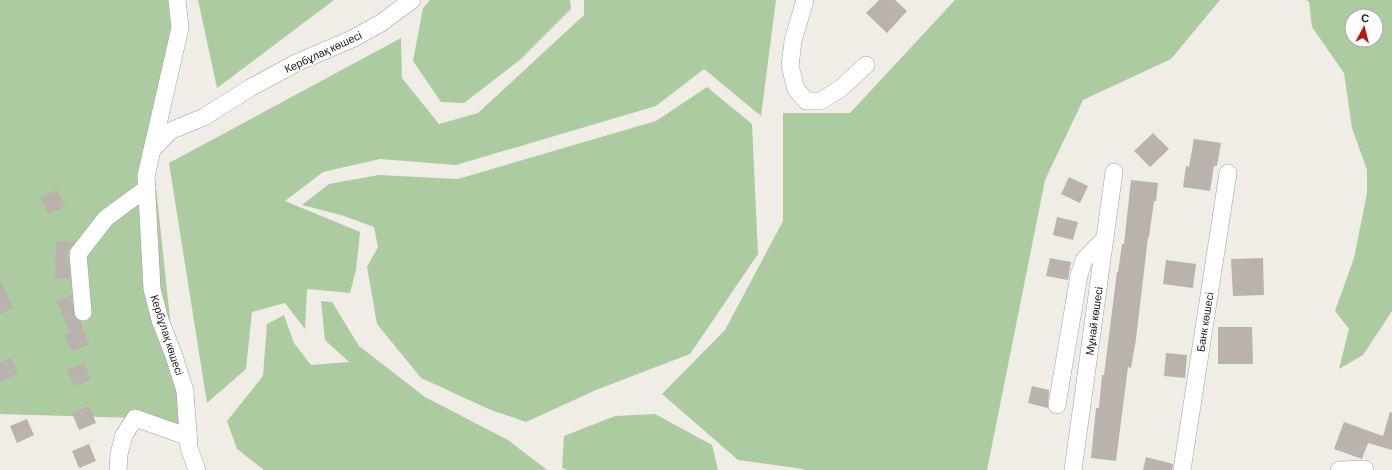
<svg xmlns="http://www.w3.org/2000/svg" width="1392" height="470" font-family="Barlow,sans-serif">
  <rect width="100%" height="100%" fill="#f0ede7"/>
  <g fill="#accba0" fill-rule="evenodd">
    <path d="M 0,0 L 176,0 L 152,150 L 174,356 L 188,426 L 135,418 L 0,414 Z"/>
    <path d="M 198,0 L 334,0 L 217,88 Z"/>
    <path d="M 430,0 L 570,0 L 571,9 L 521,59 L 464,103 L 441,102 L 413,61 L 423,8 Z"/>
    <path d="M 584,0 L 776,0 L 761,116 L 704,69 L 656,106 L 456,165 L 380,159 L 323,172 L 285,201 L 360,232 L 356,270 L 350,293 L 307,289 L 305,329 L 285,303 L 252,312 L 246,369 L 207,403 L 169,163 L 401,38 L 402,78 L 439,124 L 478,113 L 584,15 Z"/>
    <path d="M 955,0 L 1220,0 L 1171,59 L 1083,100 L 1045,180 L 987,470 L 804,470 L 803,469 L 738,460 L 662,394 L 725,330 L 783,221 L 783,113 L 850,113 Z"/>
    <path d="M 1306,0 L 1392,0 L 1392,311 L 1363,355 L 1339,369 L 1349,329 L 1335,311 L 1354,258 L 1367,193 L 1367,170 L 1352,128 L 1344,73 L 1312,27 L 1309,2 ZM 1352,16 L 1376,16 L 1376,40 L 1352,40 Z"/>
    <path d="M 707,87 L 752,124 L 758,254 L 690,354 L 596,390 L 526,422 L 491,410 L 421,378 L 377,324 L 367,267 L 378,247 L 374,227 L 341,215 L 302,205 L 329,184 L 379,175 L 458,179 L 656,121 Z"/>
    <path d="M 321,301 L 332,302 L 359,346 L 425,397 L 508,440 L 547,470 L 264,470 L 237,449 L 227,421 L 263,376 L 267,324 L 284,315 L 294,343 L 311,365 L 349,362 L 325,340 Z"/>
    <path d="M 655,414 L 712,445 L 718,470 L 568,470 L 562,468 L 564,436 L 615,416 Z"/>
  </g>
  <g fill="#b9b2ad">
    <path d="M 879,0 L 895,0 L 907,11 L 887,33 L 866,13 Z"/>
    <path d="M 1153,133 L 1169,149 L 1150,167 L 1134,151 Z"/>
    <path d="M 1194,139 L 1221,143 L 1217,166 L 1214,166 L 1210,191 L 1183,187 L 1186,166 L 1189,167 Z"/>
    <path d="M 1069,177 L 1088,186 L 1080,203 L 1061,194 Z"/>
    <path d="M 1131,180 L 1158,183 L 1156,201 L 1154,201 L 1149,237 L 1148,237 L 1136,339 L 1131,368 L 1128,367 L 1116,461 L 1091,458 L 1096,408 L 1099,408 L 1102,375 L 1104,375 L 1117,272 L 1118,272 L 1122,244 L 1124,244 Z"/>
    <path d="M 58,190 L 65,207 L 48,214 L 41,197 Z"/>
    <path d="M 1057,217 L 1078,222 L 1073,240 L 1053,235 Z"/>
    <path d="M 56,241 L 75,242 L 70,248 L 68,254 L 70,279 L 55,279 Z"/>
    <path d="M 1050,258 L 1071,262 L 1068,280 L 1046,276 Z"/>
    <path d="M 1263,258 L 1264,295 L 1233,296 L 1231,259 Z"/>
    <path d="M 1166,260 L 1196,264 L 1193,288 L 1163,284 Z"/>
    <path d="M 0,279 L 13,309 L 0,314 Z"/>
    <path d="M 72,295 L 75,317 L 80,321 L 89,344 L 72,351 L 65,335 L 70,333 L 57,301 Z"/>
    <path d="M 1218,327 L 1252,327 L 1253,364 L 1218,364 Z"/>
    <path d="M 1166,353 L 1187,355 L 1185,378 L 1164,376 Z"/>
    <path d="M 11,358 L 18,374 L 0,382 L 0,362 Z"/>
    <path d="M 84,363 L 91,380 L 74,386 L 67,370 Z"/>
    <path d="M 1032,386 L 1049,390 L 1048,408 L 1028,403 Z"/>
    <path d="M 89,406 L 96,423 L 79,430 L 72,413 Z"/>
    <path d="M 1390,412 L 1392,413 L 1392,450 L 1368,443 L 1362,459 L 1334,449 L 1344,422 L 1383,436 Z"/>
    <path d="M 27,419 L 34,435 L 17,443 L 10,426 Z"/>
    <path d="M 89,444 L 96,461 L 79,468 L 72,451 Z"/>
    <path d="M 1146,457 L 1173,464 L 1172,470 L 1143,470 Z"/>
  </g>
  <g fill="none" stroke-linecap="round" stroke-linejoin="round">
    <g stroke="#a1a1a1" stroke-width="18">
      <g id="minor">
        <path d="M 177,0 L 180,28 L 146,176 L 152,289 L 160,320 L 174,356 L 185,391 L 189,448 L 197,470"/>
        <path d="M 805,0 L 793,41 L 790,66 L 796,89 L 806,101 L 821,101 L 841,88 L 866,65"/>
        <path d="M 152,150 L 170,131 L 204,117 L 250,88 L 296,63 L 352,39 L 381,23 L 412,0"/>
        <path d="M 83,312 L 78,254 L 106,218 L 147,188"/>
        <path d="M 1057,405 L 1079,275 L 1084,260 L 1105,238"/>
        <path d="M 118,470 L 119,454 L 124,435 L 135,418 L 183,435 L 188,433"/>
        <path d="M 1073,470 L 1114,172"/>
        <path d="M 1182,470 L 1228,173"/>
        <path d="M 1339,470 L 1365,469"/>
      </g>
    </g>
    <use href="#minor" stroke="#fff" stroke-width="17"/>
  </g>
  <g text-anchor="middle" stroke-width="3" stroke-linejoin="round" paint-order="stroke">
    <g font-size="11" fill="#202020" stroke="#fff">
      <text transform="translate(323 52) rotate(-25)" y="4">Кербұлақ көшесі</text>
      <text transform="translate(1094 321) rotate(-82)" y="4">Мұнай көшесі</text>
      <text transform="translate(1205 322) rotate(-81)" y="4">Банк көшесі</text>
      <text transform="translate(167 335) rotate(72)" y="4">Кербұлақ көшесі</text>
    </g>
  </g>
  <g transform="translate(1364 28) rotate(7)"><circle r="19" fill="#ffffff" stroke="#a6a6a6"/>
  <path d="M0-3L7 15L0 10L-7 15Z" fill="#bd1713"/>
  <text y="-6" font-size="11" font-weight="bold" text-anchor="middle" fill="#202020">С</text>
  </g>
</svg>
